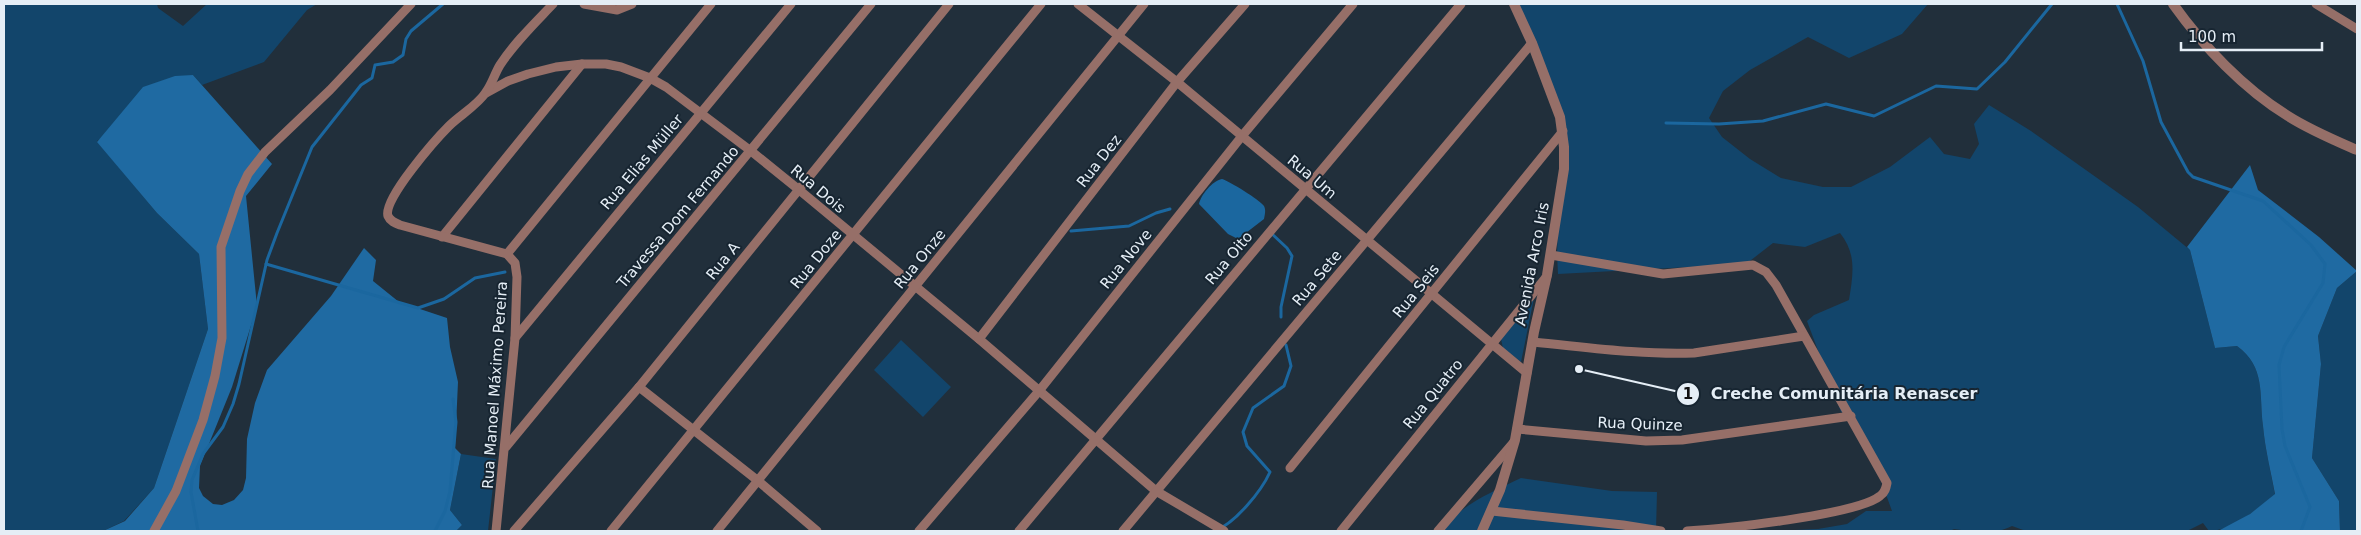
<svg xmlns="http://www.w3.org/2000/svg" width="2361" height="535" font-family="'DejaVu Sans',sans-serif">
  <rect width="100%" height="100%" fill="#212f3b"/>
  <g fill="#12456b">
    <path d="M 4,4 L 157,4 L 158,8 L 183,26 L 207,4 L 317,4 L 307,10 L 264,62 L 202,85 L 193,75 L 97,141 L 157,213 L 199,254 L 208,329 L 154,488 L 124,521 L 103,531 L 4,531 Z"/>
    <path d="M 1511,4 L 1928,4 L 1902,34 L 1849,58 L 1808,37 L 1750,70 L 1723,91 L 1709,118 L 1722,137 L 1750,159 L 1781,178 L 1823,187 L 1851,187 L 1890,167 L 1930,137 L 1944,154 L 1970,159 L 1979,144 L 1974,124 L 1989,105 L 2031,131 L 2138,207 L 2190,250 L 2215,348 L 2237,346 C 2266,367 2259,395 2263,426 C 2265,449 2271,472 2275,495 C 2257,509 2232,531 2209,531 L 2203,523 L 2187,531 L 2026,531 L 2012,526 C 1995,535 1972,532 1954,529 L 1950,531 L 1770,531 L 1818,529 L 1847,524 L 1866,511 L 1892,511 L 1867,442 L 1855,417 L 1841,412 L 1807,321 L 1814,315 L 1849,300 C 1853,275 1857,254 1840,233 L 1805,247 L 1773,243 L 1746,264 L 1558,274 L 1557,253 L 1562,130 Z"/>
    <path d="M 2357,271 L 2357,531 L 2340,531 L 2339,501 L 2312,458 L 2321,364 L 2318,336 L 2337,288 Z"/>
    <path d="M 1534,298 L 1521,362 L 1503,348 L 1501,339 Z"/>
    <path d="M 901,340 L 951,387 L 923,417 L 874,370 Z"/>
    <path d="M 461,454 L 496,459 L 488,531 L 456,531 L 462,525 L 450,510 Z"/>
    <path d="M 1521,478 L 1612,491 L 1657,492 L 1656,531 L 1441,531 C 1460,505 1492,492 1521,478 Z"/>
  </g>
  <g fill="#1f6aa2">
    <path d="M 193,75 L 272,164 L 246,196 L 257,306 L 232,387 L 200,466 L 199,488 L 203,496 L 213,504 L 222,505 L 234,500 L 243,490 L 246,478 L 247,439 L 255,403 L 267,370 L 331,296 L 364,248 L 376,260 L 373,281 L 399,302 L 447,318 L 450,347 L 458,382 L 455,448 L 461,454 L 450,510 L 462,525 L 456,531 L 103,531 L 125,521 L 154,488 L 208,329 L 199,254 L 157,213 L 97,142 L 143,87 L 175,76 Z"/>
    <path d="M 2250,165 L 2258,190 L 2319,237 L 2357,271 L 2337,288 L 2318,336 L 2321,364 L 2312,458 L 2339,501 L 2340,531 L 2218,531 L 2250,514 L 2275,494 C 2271,472 2265,449 2263,426 C 2259,395 2266,367 2237,346 L 2215,348 L 2190,250 L 2187,247 Z"/>
  </g>
  <path fill="#1b679f" d="M 1222,179 C 1229,181 1260,200 1264,206 C 1266,210 1265,214 1264,219 L 1238,239 L 1228,234 L 1199,204 C 1201,195 1212,181 1222,179 Z"/>
  <g fill="none" stroke-linecap="round" stroke-linejoin="round">
    <g stroke="#1b679f" stroke-width="3">
      <path d="M 2117,4 L 2143,61 L 2161,122 L 2188,172 L 2193,177 L 2263,201 L 2311,245 L 2325,264 L 2323,283 L 2284,347 L 2279,365 L 2282,429 L 2285,446 L 2310,507 L 2301,531"/>
      <path d="M 1666,123 L 1719,124 L 1763,121 L 1826,104 L 1874,116 L 1936,86 L 1977,89 L 2005,62 L 2052,4"/>
      <path d="M 1071,231 L 1129,226 L 1156,213 L 1170,209"/>
      <path d="M 1271,233 L 1287,248 L 1292,256 L 1281,307 L 1281,317"/>
      <path d="M 266,264 L 418,308 L 444,299 L 475,278 L 505,272"/>
      <path d="M 198,531 L 191,492 L 192,480 L 203,454 L 223,427 L 233,404 L 239,384 L 267,260 L 277,233 L 312,147 L 361,85 L 372,78 L 375,65 L 393,62 L 403,55 L 406,39 L 411,31 L 443,4"/>
      <path d="M 435,531 L 445,511 L 450,491 L 456,422 L 453,399"/>
      <path d="M 1215,531 C 1235,523 1261,492 1270,472 L 1247,446 L 1243,432 L 1253,408 L 1284,386 L 1291,366 L 1286,345"/>
    </g>
    <g stroke="#966f68" stroke-width="9">
      <path d="M 584,4 L 617,10 L 632,4"/>
      <path d="M 1078,4 L 1177,82 L 1527,373"/>
      <path d="M 2316,4 L 2357,29"/>
      <path d="M 486,93 L 508,81 L 528,74 L 556,67 L 582,64 L 606,64 L 621,67 L 650,78 L 666,87 L 751,151 L 798,189 L 979,339 L 1156,491 L 1224,531"/>
      <path d="M 442,237 L 582,64"/>
      <path d="M 507,254 L 711,4"/>
      <path d="M 1551,255 L 1663,274 L 1753,265 L 1766,272 L 1776,285 L 1887,483 C 1886,488 1885,493 1880,496 C 1857,515 1722,529 1687,531"/>
      <path d="M 515,338 L 791,4"/>
      <path d="M 979,339 L 1177,82 L 1245,4"/>
      <path d="M 1533,342 C 1586,347 1640,355 1694,353 L 1804,336"/>
      <path d="M 639,387 L 757,480 L 817,531"/>
      <path d="M 1517,429 L 1646,441 L 1682,440 L 1851,416"/>
      <path d="M 506,447 L 871,4"/>
      <path d="M 1290,468 L 1563,131"/>
      <path d="M 1492,511 L 1623,525 L 1661,531"/>
      <path d="M 154,531 L 176,491 L 203,420 L 215,376 L 222,338 L 221,247 L 240,191 L 248,174 L 265,152 L 330,90 L 411,4"/>
      <path d="M 496,531 L 515,338 L 517,277 L 515,263 L 507,254 L 400,225 C 395,223 390,221 388,216 C 382,200 437,138 449,126 C 460,115 478,105 486,92 C 492,84 495,73 500,65 C 515,42 535,23 553,4"/>
      <path d="M 514,531 L 639,387 L 949,4"/>
      <path d="M 611,531 L 1041,4"/>
      <path d="M 717,531 L 1144,4"/>
      <path d="M 919,531 L 1039,391 L 1242,136 L 1353,4"/>
      <path d="M 1019,531 L 1461,4"/>
      <path d="M 1123,531 L 1532,43"/>
      <path d="M 1341,531 L 1547,276"/>
      <path d="M 1438,531 L 1514,442"/>
    </g>
    <g stroke="#966f68" stroke-width="10">
      <path d="M 2173,4 C 2203,46 2244,89 2288,116 C 2310,130 2334,140 2357,150"/>
      <path d="M 1482,531 L 1500,490 L 1515,440 L 1534,332 L 1547,275 L 1564,169 L 1564,147 L 1560,117 L 1532,43 L 1514,4"/>
    </g>
  </g>
  <g text-anchor="middle" stroke-width="4" stroke-linejoin="round" paint-order="stroke">
    <g font-size="15" fill="#e5eef6" stroke="#172531">
      <text transform="translate(1099 161) rotate(-52)" y="5">Rua Dez</text>
      <text transform="translate(642 162) rotate(-50)" y="5">Rua Elias Müller</text>
      <text transform="translate(1312 177) rotate(40)" y="5">Rua Um</text>
      <text transform="translate(818 189) rotate(40)" y="5">Rua Dois</text>
      <text transform="translate(678 217) rotate(-50)" y="5">Travessa Dom Fernando</text>
      <text transform="translate(1229 258) rotate(-50)" y="5">Rua Oito</text>
      <text transform="translate(816 259) rotate(-51)" y="5">Rua Doze</text>
      <text transform="translate(920 259) rotate(-51)" y="5">Rua Onze</text>
      <text transform="translate(1126 259) rotate(-51)" y="5">Rua Nove</text>
      <text transform="translate(723 261) rotate(-51)" y="5">Rua A</text>
      <text transform="translate(1532 264) rotate(-79)" y="5">Avenida Arco Iris</text>
      <text transform="translate(1317 278) rotate(-50)" y="5">Rua Sete</text>
      <text transform="translate(1416 291) rotate(-51)" y="5">Rua Seis</text>
      <text transform="translate(495 385) rotate(-86)" y="5">Rua Manoel Máximo Pereira</text>
      <text transform="translate(1433 394) rotate(-51)" y="5">Rua Quatro</text>
      <text transform="translate(1640 424) rotate(2)" y="5">Rua Quinze</text>
    </g>
  </g>
  <path fill="none" stroke="#e5eef6" stroke-width="2" d="M1579 369L1688 394"/>
  <g fill="#e5eef6" stroke="#172531" stroke-width="2">
    <circle cx="1579" cy="369" r="5"/>
    <circle cx="1688" cy="394" r="12"/>
  </g>
  <g font-size="15" text-anchor="middle" font-weight="bold" fill="#111">
    <text x="1688" y="399">1</text>
  </g>
  <g font-size="16" text-anchor="middle" font-weight="bold" fill="#e5eef6" stroke="#172531" stroke-width="4" stroke-linejoin="round" paint-order="stroke">
    <text x="1844" y="399">Creche Comunitária Renascer</text>
  </g>
  <rect width="2361" height="535" fill="none" stroke="#e5eef6" stroke-width="10"/>
  <path d="M2181 42v8h141v-8" fill="none" stroke="#e5eef6" stroke-width="2.5"/>
  <text x="2188" y="42" font-size="15" fill="#e5eef6" stroke="#172531" stroke-width="4" paint-order="stroke">100 m</text>
</svg>
